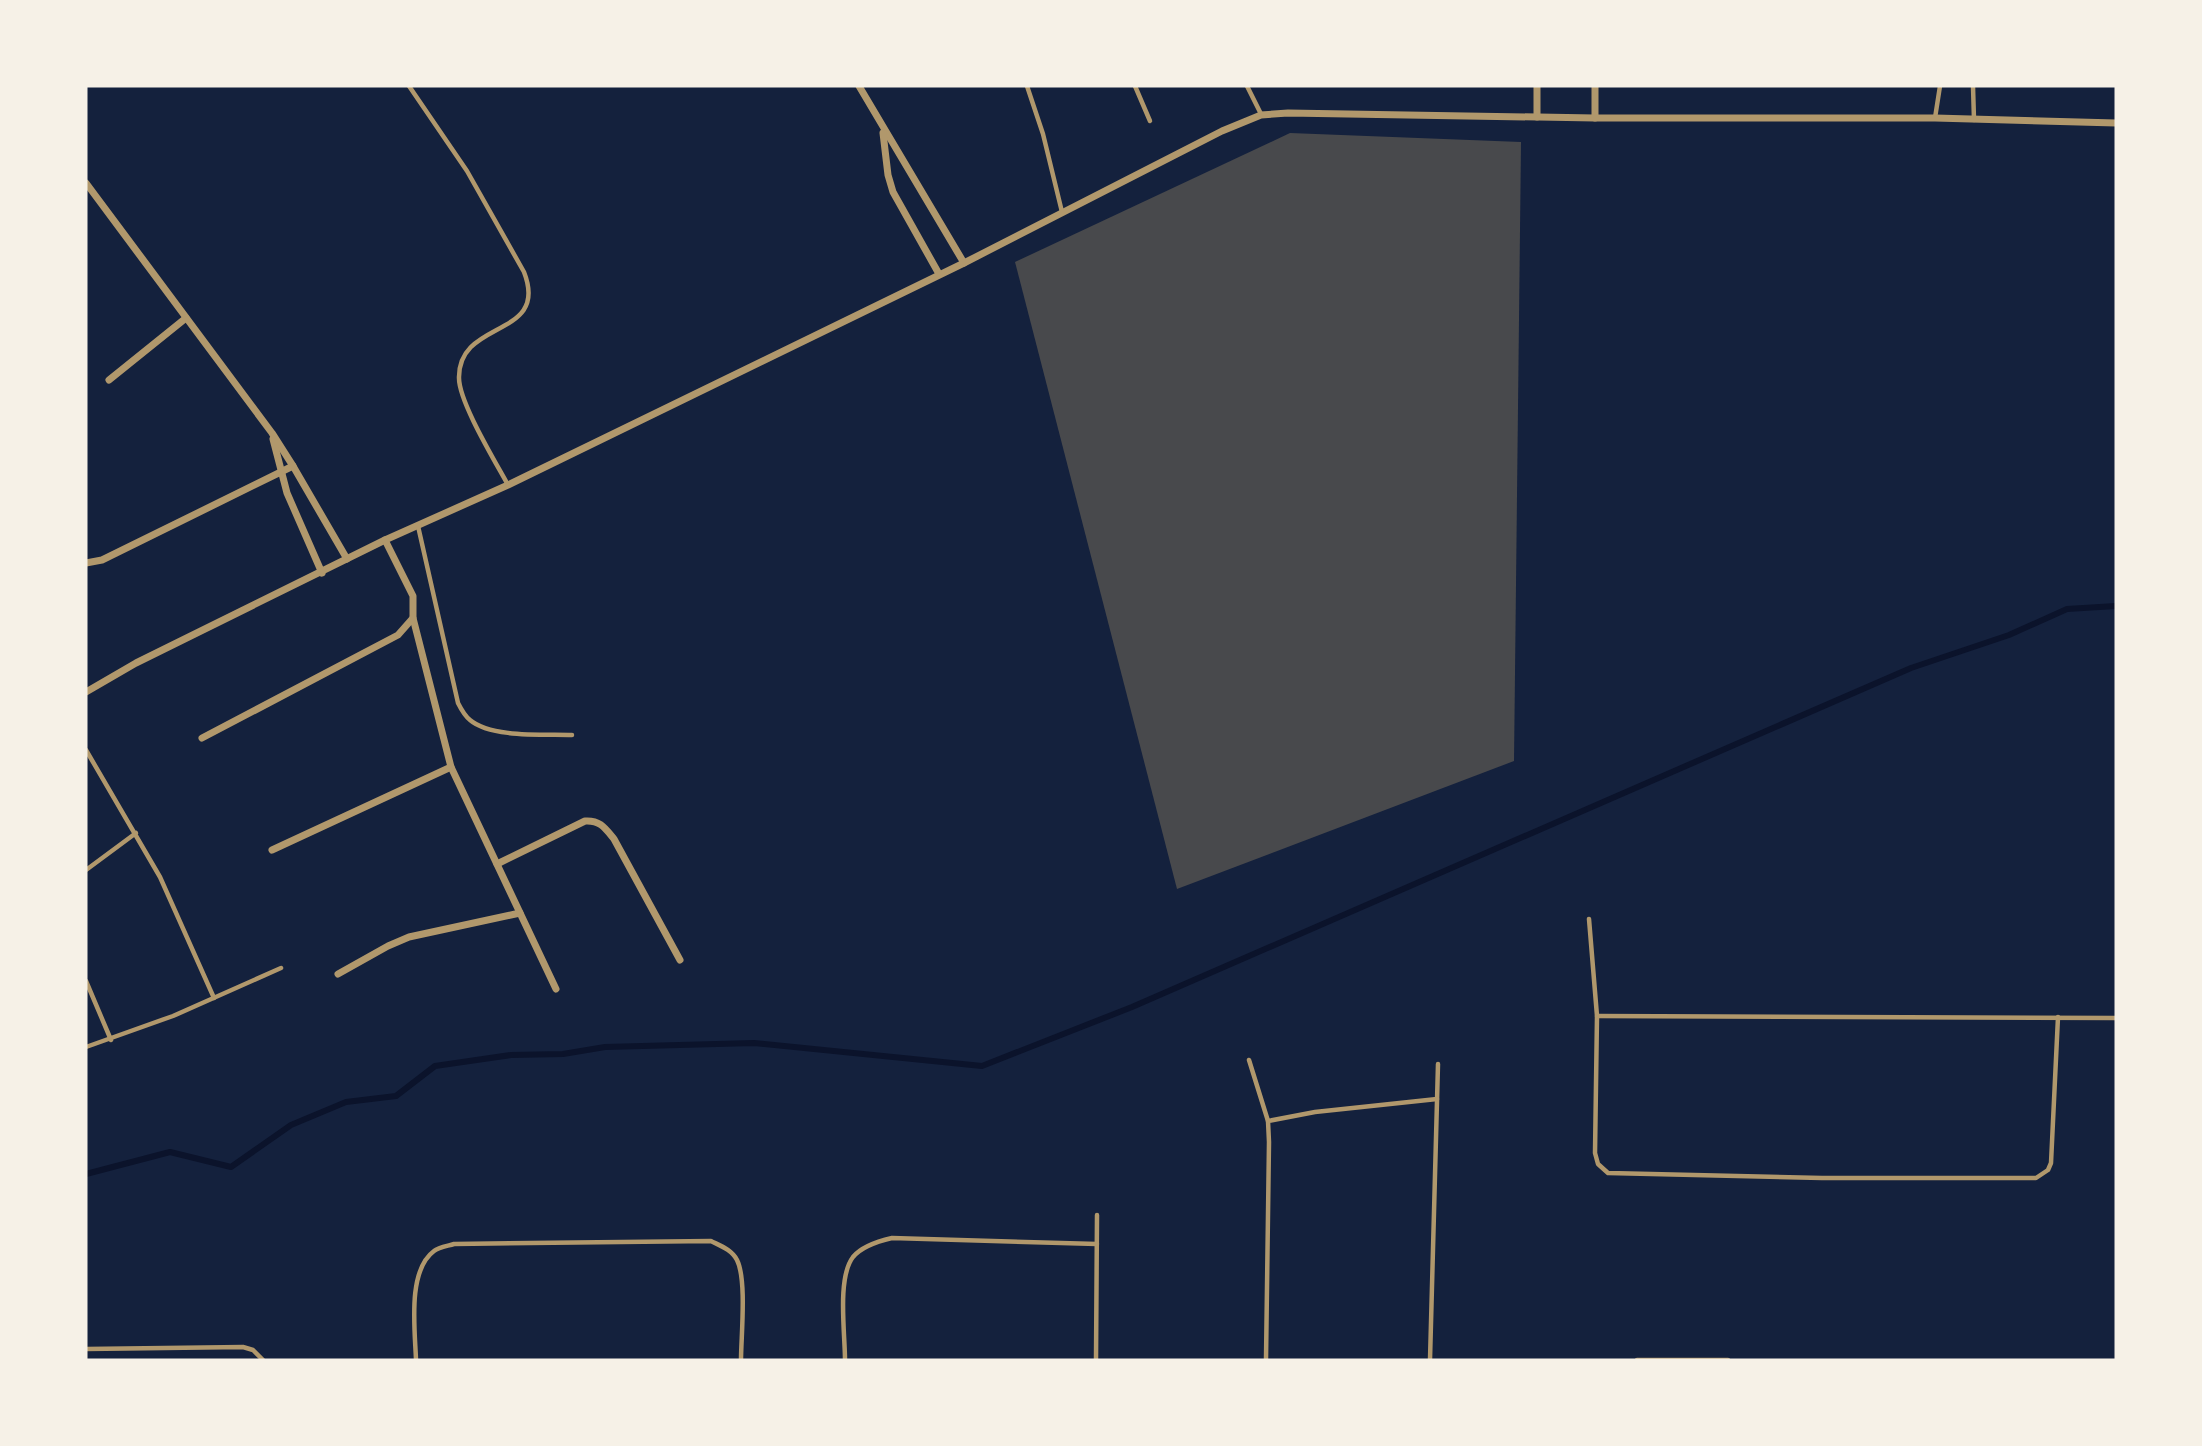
<svg xmlns="http://www.w3.org/2000/svg" width="2202" height="1446" font-family="Signika,sans-serif">
  <rect width="100%" height="100%" fill="#14213d"/>
  <g fill="none" stroke-linecap="round" stroke-linejoin="round">
    <path stroke="#0b132b" stroke-width="6" d="M 86,1174 L 170,1152 L 231,1167 L 291,1125 L 346,1102 L 396,1096 L 435,1066 L 511,1055 L 563,1054 L 605,1047 L 754,1043 L 982,1066 L 1132,1007 L 1911,668 L 2009,635 L 2067,609 L 2116,606"/>
  </g>
  <path fill="#48494c" d="M 1290,133 L 1521,142 L 1514,761 L 1177,889 L 1015,262 Z"/>
  <g fill="none" stroke-linecap="round" stroke-linejoin="round">
    <g stroke="#b1986c" stroke-width="4.5">
      <path d="M 409,86 L 467,171 L 524,272 C 550,339 458,318 459,378 C 459,402 495,461 508,485"/>
      <path d="M 1027,86 L 1043,134 L 1062,212"/>
      <path d="M 1135,86 L 1150,121"/>
      <path d="M 1247,86 L 1261,114"/>
      <path d="M 1973,86 L 1974,120"/>
      <path d="M 1935,118 L 1940,86"/>
      <path d="M 418,526 L 458,703 C 461,709 465,716 470,720 C 491,738 545,734 572,735"/>
      <path d="M 86,750 L 160,877 L 214,998"/>
      <path d="M 86,870 L 136,833"/>
      <path d="M 1589,919 L 1597,1016 L 1595,1153 L 1598,1164 L 1608,1173 L 1822,1178 L 2036,1178 L 2048,1170 L 2051,1163 L 2058,1017"/>
      <path d="M 86,981 L 111,1040"/>
      <path d="M 1597,1016 L 2116,1018"/>
      <path d="M 86,1047 L 173,1016 L 281,968"/>
      <path d="M 1249,1060 L 1268,1121 L 1269,1142 L 1266,1360"/>
      <path d="M 1268,1121 L 1315,1112 L 1437,1099"/>
      <path d="M 86,1349 L 243,1347 L 253,1350 L 263,1360"/>
      <path d="M 416,1360 C 415,1330 407,1271 434,1251 C 439,1247 448,1246 454,1244 L 711,1241 C 721,1246 732,1250 737,1260 C 747,1280 741,1337 741,1360"/>
      <path d="M 845,1360 C 845,1333 837,1278 853,1257 C 862,1246 879,1241 892,1238 L 1097,1244"/>
      <path d="M 1096,1360 L 1097,1215"/>
      <path d="M 1430,1360 L 1438,1064"/>
      <path d="M 1637,1360 L 1728,1360"/>
    </g>
    <g stroke="#b1986c" stroke-width="7">
      <path d="M 859,86 L 964,263"/>
      <path d="M 1537,86 L 1537,117"/>
      <path d="M 1595,118 L 1595,86"/>
      <path d="M 883,133 L 888,175 L 893,192 L 939,274"/>
      <path d="M 86,183 L 272,433 L 293,466 L 347,559"/>
      <path d="M 109,380 L 186,318"/>
      <path d="M 273,439 L 287,493 L 322,573"/>
      <path d="M 86,563 L 102,560 L 293,466"/>
      <path d="M 86,692 L 136,663 L 385,540 L 508,485 L 964,263 L 1222,131 L 1261,115 L 1288,113 L 1595,118 L 1935,118 L 2116,123"/>
      <path d="M 202,738 L 398,635 L 413,618 L 413,596 L 385,540"/>
      <path d="M 451,767 L 556,989"/>
      <path d="M 272,850 L 451,767 L 413,618"/>
      <path d="M 497,864 L 585,821 C 600,820 605,828 614,839 L 680,960"/>
      <path d="M 338,974 L 388,946 L 409,937 L 520,913"/>
    </g>
  </g>
  <rect width="2202" height="1446" fill="none" stroke="#f6f1e7" stroke-width="175"/>
</svg>
